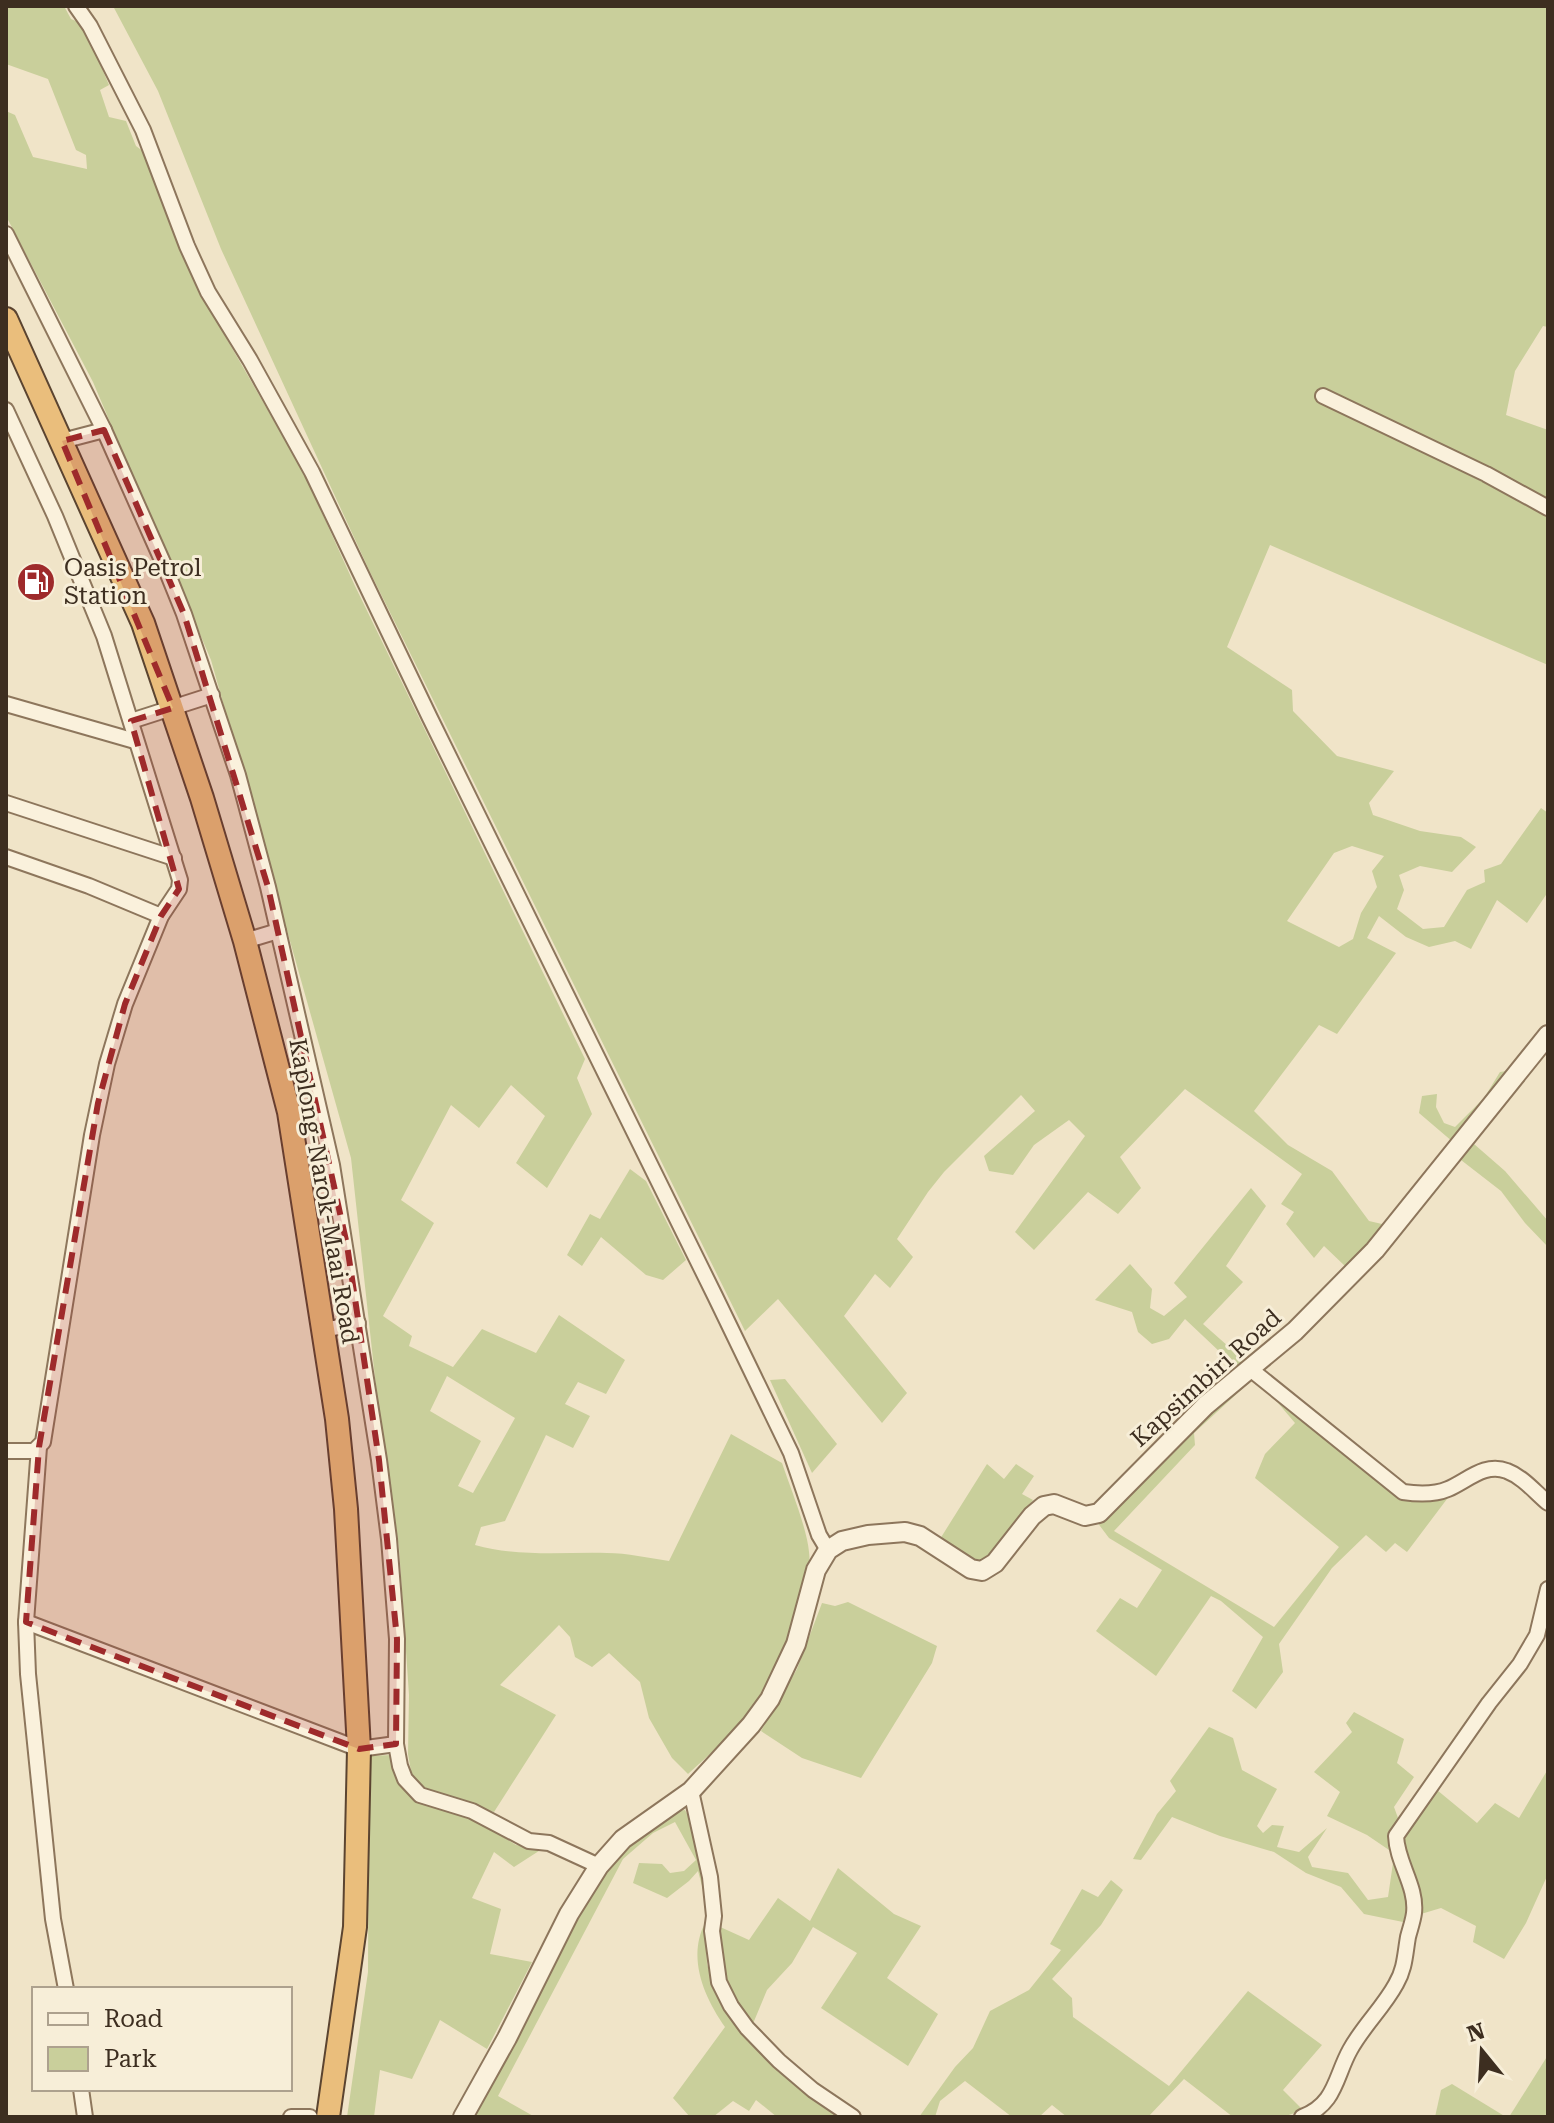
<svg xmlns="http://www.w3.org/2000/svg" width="1554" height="2123" font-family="'Roboto Serif',serif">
  <rect width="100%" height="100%" fill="#f0e4c8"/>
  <g fill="#c9cf9b" fill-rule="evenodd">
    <path d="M 6,6 L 64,6 L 71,19 L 83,24 L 109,85 L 100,90 L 109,117 L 126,121 L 136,146 L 144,152 L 198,289 L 304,473 L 355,586 L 585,1059 L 577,1078 L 592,1114 L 547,1188 L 516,1163 L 545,1116 L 511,1085 L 479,1128 L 451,1105 L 401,1200 L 434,1223 L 383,1316 L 412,1336 L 409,1346 L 453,1367 L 482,1329 L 536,1353 L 559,1315 L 625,1360 L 606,1394 L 578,1382 L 565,1404 L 590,1416 L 573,1448 L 546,1435 L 505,1521 L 481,1527 L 475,1545 C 518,1557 562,1552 607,1553 C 627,1553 649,1558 669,1561 L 731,1434 L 782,1463 C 790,1487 807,1528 809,1552 C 815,1595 768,1688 742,1722 C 726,1741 706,1757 688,1774 L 672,1758 L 649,1718 L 640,1682 L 609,1653 L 592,1667 L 575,1657 L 570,1637 L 559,1625 L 500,1685 L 556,1715 L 494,1812 L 423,1791 L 412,1777 L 408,1754 L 409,1695 L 399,1548 L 377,1396 L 351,1158 L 211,660 L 93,382 L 6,216 L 6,111 L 15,115 L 33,157 L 87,169 L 86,155 L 76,150 L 48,79 L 6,64 ZM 447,1376 L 515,1418 L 473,1493 L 458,1486 L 481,1441 L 430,1411 Z"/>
    <path d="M 113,6 L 1548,6 L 1548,327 L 1543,326 L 1515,371 L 1506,415 L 1548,430 L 1548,500 L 1322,390 L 1317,400 L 1548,514 L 1548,665 L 1270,545 L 1227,647 L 1292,690 L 1293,711 L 1337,756 L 1394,771 L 1369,803 L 1373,815 L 1420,831 L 1461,837 L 1476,847 L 1452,872 L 1420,866 L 1399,875 L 1404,890 L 1397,909 L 1423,929 L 1444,927 L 1467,890 L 1485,882 L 1484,870 L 1501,864 L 1541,808 L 1548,813 L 1548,892 L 1527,923 L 1497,900 L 1471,949 L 1455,941 L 1429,947 L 1406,937 L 1379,916 L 1367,938 L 1396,953 L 1337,1034 L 1319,1025 L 1254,1111 L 1288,1145 L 1332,1171 L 1369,1221 L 1382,1224 L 1366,1248 L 1346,1267 L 1324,1246 L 1314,1258 L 1286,1224 L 1294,1212 L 1281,1204 L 1302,1174 L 1185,1089 L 1120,1157 L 1141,1188 L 1118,1214 L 1088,1192 L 1034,1250 L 1015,1232 L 1085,1136 L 1069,1120 L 1034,1145 L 1013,1175 L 989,1171 L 984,1156 L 1035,1111 L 1021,1095 L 944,1172 L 928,1192 L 897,1239 L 913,1257 L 890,1288 L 875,1274 L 844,1316 L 907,1393 L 882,1423 L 778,1299 L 745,1331 L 370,572 L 221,249 L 158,91 ZM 1352,846 L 1384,856 L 1372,871 L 1377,887 L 1361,913 L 1353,939 L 1339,947 L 1287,921 L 1334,853 Z"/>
    <path d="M 1513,1070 L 1453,1142 L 1419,1113 L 1422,1096 L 1437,1094 L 1436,1107 L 1444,1123 L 1455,1127 L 1484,1098 L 1500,1072 Z"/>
    <path d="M 1474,1144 L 1505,1171 L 1548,1221 L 1548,1247 L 1525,1223 L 1501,1191 L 1461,1160 Z"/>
    <path d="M 630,1169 L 646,1181 L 686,1260 L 663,1280 L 646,1275 L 601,1237 L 582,1266 L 567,1255 L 590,1214 L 600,1219 Z"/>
    <path d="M 1251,1188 L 1266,1206 L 1226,1266 L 1243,1282 L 1203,1324 L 1246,1362 L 1238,1369 L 1185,1319 L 1169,1339 L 1152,1344 L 1138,1332 L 1132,1312 L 1095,1300 L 1130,1264 L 1152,1289 L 1150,1308 L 1164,1316 L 1187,1297 L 1174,1283 Z"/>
    <path d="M 1249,1376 L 1253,1379 L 1194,1433 L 1195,1445 L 1114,1531 L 1274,1627 L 1339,1547 L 1255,1478 L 1265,1454 L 1295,1423 L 1262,1384 L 1400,1495 L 1450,1495 L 1407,1552 L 1395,1543 L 1386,1552 L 1366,1535 L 1332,1568 L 1279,1644 L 1283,1672 L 1256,1709 L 1232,1691 L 1263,1637 L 1221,1601 L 1211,1596 L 1156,1676 L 1096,1631 L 1120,1598 L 1137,1608 L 1162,1570 L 1109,1538 L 1097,1522 Z"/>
    <path d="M 785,1379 L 837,1444 L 812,1473 L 770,1380 Z"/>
    <path d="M 987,1464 L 1004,1479 L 1016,1464 L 1034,1476 L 1022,1494 L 1033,1500 L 987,1562 L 976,1563 L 940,1539 Z"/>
    <path d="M 848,1602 L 937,1646 L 932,1663 L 861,1778 L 802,1758 L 761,1731 L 797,1669 L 822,1603 L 835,1606 Z"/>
    <path d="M 1354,1712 L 1404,1739 L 1397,1763 L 1414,1777 L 1394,1807 L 1398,1818 L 1388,1837 L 1389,1850 L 1367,1835 L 1327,1816 L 1340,1792 L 1314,1772 L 1352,1732 L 1346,1723 Z"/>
    <path d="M 1209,1727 L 1233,1738 L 1242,1770 L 1277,1789 L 1257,1826 L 1263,1833 L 1272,1825 L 1284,1826 L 1277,1847 L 1299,1852 L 1327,1828 L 1308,1857 L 1312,1867 L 1348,1873 L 1368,1900 L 1388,1897 L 1393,1863 L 1409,1902 L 1403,1922 L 1364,1914 L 1341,1887 L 1306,1873 L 1274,1852 L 1220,1836 L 1172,1817 L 1141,1860 L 1133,1859 L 1157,1814 L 1176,1791 L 1170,1781 Z"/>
    <path d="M 392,1755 L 398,1782 L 417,1802 L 479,1822 L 516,1845 L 542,1849 L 514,1867 L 494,1852 L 472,1898 L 501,1909 L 490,1954 L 532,1962 L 487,2049 L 440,2020 L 412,2079 L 380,2070 L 374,2117 L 347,2117 L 368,1972 L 369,1756 Z"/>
    <path d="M 1548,1769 L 1548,1874 L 1526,1923 L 1504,1959 L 1473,1942 L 1476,1926 L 1441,1908 L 1421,1914 L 1401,1841 L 1437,1790 L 1477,1823 L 1495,1803 L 1519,1818 Z"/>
    <path d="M 685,1810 C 702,1839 707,1874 708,1908 L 698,1871 L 689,1881 L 667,1898 L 633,1883 L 639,1863 L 662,1864 L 670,1873 L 684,1871 L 696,1860 L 675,1822 L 653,1833 L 623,1859 L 498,2096 L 535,2117 L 474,2117 L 605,1867 L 642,1829 L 670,1812 Z"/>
    <path d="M 838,1868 L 894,1914 L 921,1926 L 887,1978 L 938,2014 L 908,2066 L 821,2008 L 857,1953 L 813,1927 L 792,1963 L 767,1990 L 752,2026 L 725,1985 L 718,1926 L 749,1940 L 778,1898 L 810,1921 Z"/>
    <path d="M 1111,1880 L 1123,1890 L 1101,1925 L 1052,1979 L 1072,1998 L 1073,2017 L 1169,2086 L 1248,1991 L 1322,2045 L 1283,2090 L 1303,2110 L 1283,2117 L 1233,2117 L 1184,2079 L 1148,2117 L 1067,2117 L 1052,2105 L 1039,2117 L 1012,2117 L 965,2081 L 940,2101 L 935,2117 L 919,2117 L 955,2067 L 973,2048 L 990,2011 L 1029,1990 L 1061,1950 L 1050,1944 L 1082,1889 L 1098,1897 Z"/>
    <path d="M 705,1923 L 707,1964 L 715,1989 L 773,2063 L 840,2117 L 777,2117 L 756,2100 L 749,2111 L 733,2101 L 713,2117 L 690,2117 L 673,2098 L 725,2027 C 704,1997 687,1958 705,1923 Z"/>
    <path d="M 1548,2055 L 1548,2117 L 1509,2117 Z"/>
    <path d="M 1452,2084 L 1506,2117 L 1435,2117 L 1441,2090 Z"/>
  </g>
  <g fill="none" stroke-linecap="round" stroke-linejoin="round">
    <g stroke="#8d765c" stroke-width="18">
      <g id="minor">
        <path d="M 76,6 L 90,26 L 143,130 L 187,246 L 208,292 L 250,360 L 312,472 L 430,718 L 715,1296 L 791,1453 L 819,1535 L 828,1550"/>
        <path d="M 6,234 L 104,430 L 165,567 L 184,614 L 238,775 L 268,887 L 332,1165 L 379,1460 L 389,1539 L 397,1639 L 396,1744 L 400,1766 L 405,1779 L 420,1795 L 472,1811 L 529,1841 L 549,1843 L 599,1866"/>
        <path d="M 1323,396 L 1486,474 L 1548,508"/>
        <path d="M 6,410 L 55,516 L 104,636 L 180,880 L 179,889 L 161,916 L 125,1004 L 107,1064 L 92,1135 L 43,1442 L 34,1451 L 6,1451"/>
        <path d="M 62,441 L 104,430"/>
        <path d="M 6,704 L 135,741"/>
        <path d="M 131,721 L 212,695"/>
        <path d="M 6,803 L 174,858"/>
        <path d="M 6,857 L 89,886 L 161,916"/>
        <path d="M 245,941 L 278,931"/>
        <path d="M 324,1330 L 358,1323"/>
        <path d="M 1249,1368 L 1403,1492 C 1417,1494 1434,1495 1448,1489 C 1467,1481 1485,1462 1507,1471 C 1523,1477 1535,1492 1548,1503"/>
        <path d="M 39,1447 L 26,1622 L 28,1674 L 53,1919 L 66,1989"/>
        <path d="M 26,1622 L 359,1749 L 396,1744"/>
        <path d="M 691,1791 L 710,1877 L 714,1916 L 712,1931 L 719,1982 L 731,2006 L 747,2028 L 779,2061 L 813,2090 L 853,2117"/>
        <path d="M 81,2089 L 85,2117"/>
        <path d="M 291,2117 L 310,2117"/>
        <path d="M 1302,2117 C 1336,2104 1335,2077 1350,2050 C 1363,2026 1383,2008 1396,1984 C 1405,1969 1405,1954 1408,1937 C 1410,1929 1413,1921 1414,1913 C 1417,1886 1397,1863 1396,1836 L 1489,1703 L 1520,1664 L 1537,1635 L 1548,1589"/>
      </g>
    </g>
    <g stroke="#8d765c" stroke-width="22">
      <path id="tertiary" d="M 463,2117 L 507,2038 L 569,1914 L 599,1866 L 623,1839 L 691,1791 L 751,1725 L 770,1699 L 796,1644 L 816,1570 L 828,1550 L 842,1541 L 868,1535 L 905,1532 L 920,1536 L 971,1569 L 982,1571 L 995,1563 L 1032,1516 L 1044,1506 L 1054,1504 L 1085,1516 L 1099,1513 L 1206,1405 L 1295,1331 L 1375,1250 L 1548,1035"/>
    </g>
    <g stroke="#5b4430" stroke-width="26">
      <path id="trunk" d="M 6,319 L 143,623 L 202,798 L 245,941 L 289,1112 L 337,1419 L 346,1509 L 359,1749 L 355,1927 L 328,2117"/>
    </g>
    <use href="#minor" stroke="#faf1dc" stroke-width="14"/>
    <use href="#tertiary" stroke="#faf1dc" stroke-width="18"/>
    <use href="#trunk" stroke="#eabe7c" stroke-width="22"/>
  </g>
  <path fill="#9e2a2b" fill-opacity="0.2" stroke="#9e2a2b" stroke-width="6" stroke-dasharray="16 10" stroke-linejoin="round" d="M 104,430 L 184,614 L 268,887 L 347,1245 L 379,1460 L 397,1639 L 396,1744 L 359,1749 L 26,1622 L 39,1447 L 98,1103 L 125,1004 L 161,916 L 179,889 L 131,721 L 173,708 L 62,441 Z"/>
  <defs>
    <g id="fuel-disc" transform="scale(2)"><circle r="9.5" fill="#9e2a2b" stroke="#f7eed8"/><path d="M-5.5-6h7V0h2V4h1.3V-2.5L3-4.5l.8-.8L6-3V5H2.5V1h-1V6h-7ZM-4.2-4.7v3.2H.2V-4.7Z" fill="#fff"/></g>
  </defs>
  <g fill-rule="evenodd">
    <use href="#fuel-disc" x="36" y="582"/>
  </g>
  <g text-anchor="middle" stroke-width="6" stroke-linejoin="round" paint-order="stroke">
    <g font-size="24" fill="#3d2e20" stroke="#f7eed8" text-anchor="start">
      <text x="64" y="576">Oasis Petrol<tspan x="64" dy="28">Station</tspan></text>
    </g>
    <g font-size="24" fill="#3d2e20" stroke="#f7eed8">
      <text transform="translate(324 1191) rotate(80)" y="8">Kaplong-Narok-Maai Road</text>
      <text transform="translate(1206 1378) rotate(-42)" y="8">Kapsimbiri Road</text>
    </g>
  </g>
  <rect width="1554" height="2123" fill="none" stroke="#3d2e20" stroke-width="16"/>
  <rect x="32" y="1987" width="260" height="104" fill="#f7eed8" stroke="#ada18e" stroke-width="2"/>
  <rect x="48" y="2013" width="40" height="12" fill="#faf1dc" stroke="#ada18e" stroke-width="2"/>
  <text x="104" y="2027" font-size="24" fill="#3d2e20">Road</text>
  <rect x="48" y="2047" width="40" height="24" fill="#c9cf9b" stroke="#ada18e" stroke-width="2"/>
  <text x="104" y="2067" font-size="24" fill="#3d2e20">Park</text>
  <g transform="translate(1482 2051) rotate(342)" stroke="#f7eed8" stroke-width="6" paint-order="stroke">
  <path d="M0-6L14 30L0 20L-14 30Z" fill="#3d2e20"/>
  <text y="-12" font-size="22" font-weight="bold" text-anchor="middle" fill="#3d2e20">N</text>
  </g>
</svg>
